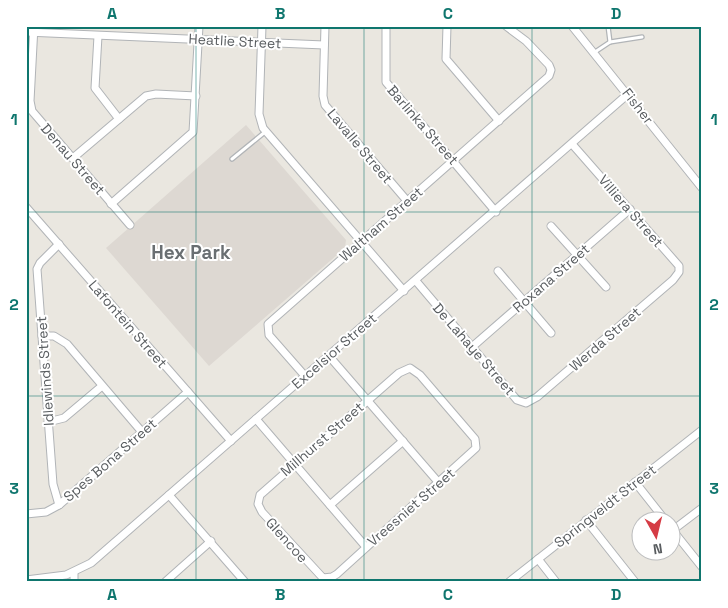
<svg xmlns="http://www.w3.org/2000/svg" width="728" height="608" font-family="'Space Grotesk',sans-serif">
  <rect width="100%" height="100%" fill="#eae7e0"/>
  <path fill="#ddd8d2" d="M 246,125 L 346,240 L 345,248 L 209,366 L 106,248 Z"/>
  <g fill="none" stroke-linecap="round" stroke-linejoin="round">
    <g stroke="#b1b4b7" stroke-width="5.5">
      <g id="lane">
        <path d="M 608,26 L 610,42"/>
        <path d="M 595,52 L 610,42 L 642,37"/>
        <path d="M 232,159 L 265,132"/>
      </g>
    </g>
    <g stroke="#b1b4b7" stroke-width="9">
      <g id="street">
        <path d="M 34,26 L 30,101 L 32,111 L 130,225"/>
        <path d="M 262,26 L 259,114 L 263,128 L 404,291"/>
        <path d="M 325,26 L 323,96 L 325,105 L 408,202"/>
        <path d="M 386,26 L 386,82 L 496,212"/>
        <path d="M 447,26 L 446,59 L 499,121"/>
        <path d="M 572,26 L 702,188"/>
        <path d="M 26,32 L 324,45"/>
        <path d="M 98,36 L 95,88 L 119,119"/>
        <path d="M 73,158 L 146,96 L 156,94 L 196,96"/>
        <path d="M 111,204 L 193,132 L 199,26"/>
        <path d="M 26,207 L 231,441"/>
        <path d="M 551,226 L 606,287"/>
        <path d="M 498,271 L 551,333"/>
        <path d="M 416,281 L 517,400 L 526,403 L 537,397 L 673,280 L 679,272 L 679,266 L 572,144"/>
        <path d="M 42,336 L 54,336 L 67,344 L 142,432"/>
        <path d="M 472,347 L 630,209"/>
        <path d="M 329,356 L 439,483"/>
        <path d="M 410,368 L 420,375 L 475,439 L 476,448 L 337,574 L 332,577 L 323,578 L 262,512 L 258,504 L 260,495 L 399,373 Z"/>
        <path d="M 305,376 L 269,335 L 268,324 L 549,76 L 551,70 L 549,65 L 526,41 L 506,26"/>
        <path d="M 256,419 L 366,547"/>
        <path d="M 48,422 L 64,418 L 102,386"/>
        <path d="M 635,482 L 665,520"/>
        <path d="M 169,495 L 245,582"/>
        <path d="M 59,505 L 53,484 L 37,269 L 40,263 L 59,244"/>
        <path d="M 330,505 L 403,441"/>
        <path d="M 26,514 L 46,512 L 59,505 L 188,392"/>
        <path d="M 586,520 L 635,582"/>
        <path d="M 670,527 L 702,567"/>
        <path d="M 673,530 L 702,508"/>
        <path d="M 538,559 L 556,582"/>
        <path d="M 74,573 L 74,582"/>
        <path d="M 26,580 L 66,575 L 91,563 L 628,94"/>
        <path d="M 165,582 L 211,541"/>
        <path d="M 509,582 L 702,430"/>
      </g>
    </g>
    <use href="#lane" stroke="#fff" stroke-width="3"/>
    <use href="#street" stroke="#fff" stroke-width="7"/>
  </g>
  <path fill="none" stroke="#0f766e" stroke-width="1" stroke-opacity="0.55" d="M 196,26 L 196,582M 364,26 L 364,582M 532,26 L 532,582M 26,212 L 702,212M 26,396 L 702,396"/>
  <g text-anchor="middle" stroke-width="4" stroke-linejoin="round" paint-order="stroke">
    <g font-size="14" fill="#595d60" stroke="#fff">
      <text transform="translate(235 41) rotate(3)" y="5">Heatlie Street</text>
      <text transform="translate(638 106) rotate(52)" y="5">Fisher</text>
      <text transform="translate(423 125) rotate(49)" y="5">Barlinka Street</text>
      <text transform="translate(360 146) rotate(50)" y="5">Lavalle Street</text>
      <text transform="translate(73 159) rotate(49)" y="5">Denau Street</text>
      <text transform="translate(631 211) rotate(49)" y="5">Villiera Street</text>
      <text transform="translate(381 224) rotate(-41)" y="5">Waltham Street</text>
      <text transform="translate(551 278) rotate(-41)" y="5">Roxana Street</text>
      <text transform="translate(128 324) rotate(49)" y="5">Lafontein Street</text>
      <text transform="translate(605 339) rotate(-41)" y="5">Werda Street</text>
      <text transform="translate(474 349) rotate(49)" y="5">De Lahaye Street</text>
      <text transform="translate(334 351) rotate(-41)" y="5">Excelsior Street</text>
      <text transform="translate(45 371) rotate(-94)" y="5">Idlewinds Street</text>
      <text transform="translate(322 439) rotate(-41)" y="5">Millhurst Street</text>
      <text transform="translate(110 460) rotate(-41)" y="5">Spes Bona Street</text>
      <text transform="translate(605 506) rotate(-38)" y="5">Springveldt Street</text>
      <text transform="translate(411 507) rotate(-41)" y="5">Vreesniet Street</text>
      <text transform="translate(287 540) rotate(48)" y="5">Glencoe</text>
    </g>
    <g font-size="19" font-weight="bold" fill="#6a6f72" stroke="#fff">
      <text x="191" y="259">Hex Park</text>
    </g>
  </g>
  <rect width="728" height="608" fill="none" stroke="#ffffff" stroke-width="55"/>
  <g transform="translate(656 536) rotate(172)"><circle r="24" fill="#ffffff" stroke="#bdbebf"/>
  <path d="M0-4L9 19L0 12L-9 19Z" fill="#d53c45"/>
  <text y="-8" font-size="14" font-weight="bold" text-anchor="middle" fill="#595d60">N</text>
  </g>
  <rect x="28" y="28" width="672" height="552" fill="none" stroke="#0f766e" stroke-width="2"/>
  <g font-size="16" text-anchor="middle" font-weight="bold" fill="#0f766e">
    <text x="112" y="19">A</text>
    <text x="280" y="19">B</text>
    <text x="448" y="19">C</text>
    <text x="616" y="19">D</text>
    <text x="14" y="125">1</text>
    <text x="714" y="125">1</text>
    <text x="14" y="310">2</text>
    <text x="714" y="310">2</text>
    <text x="14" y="494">3</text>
    <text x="714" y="494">3</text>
    <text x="112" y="600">A</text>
    <text x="280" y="600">B</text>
    <text x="448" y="600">C</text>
    <text x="616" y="600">D</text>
  </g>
</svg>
